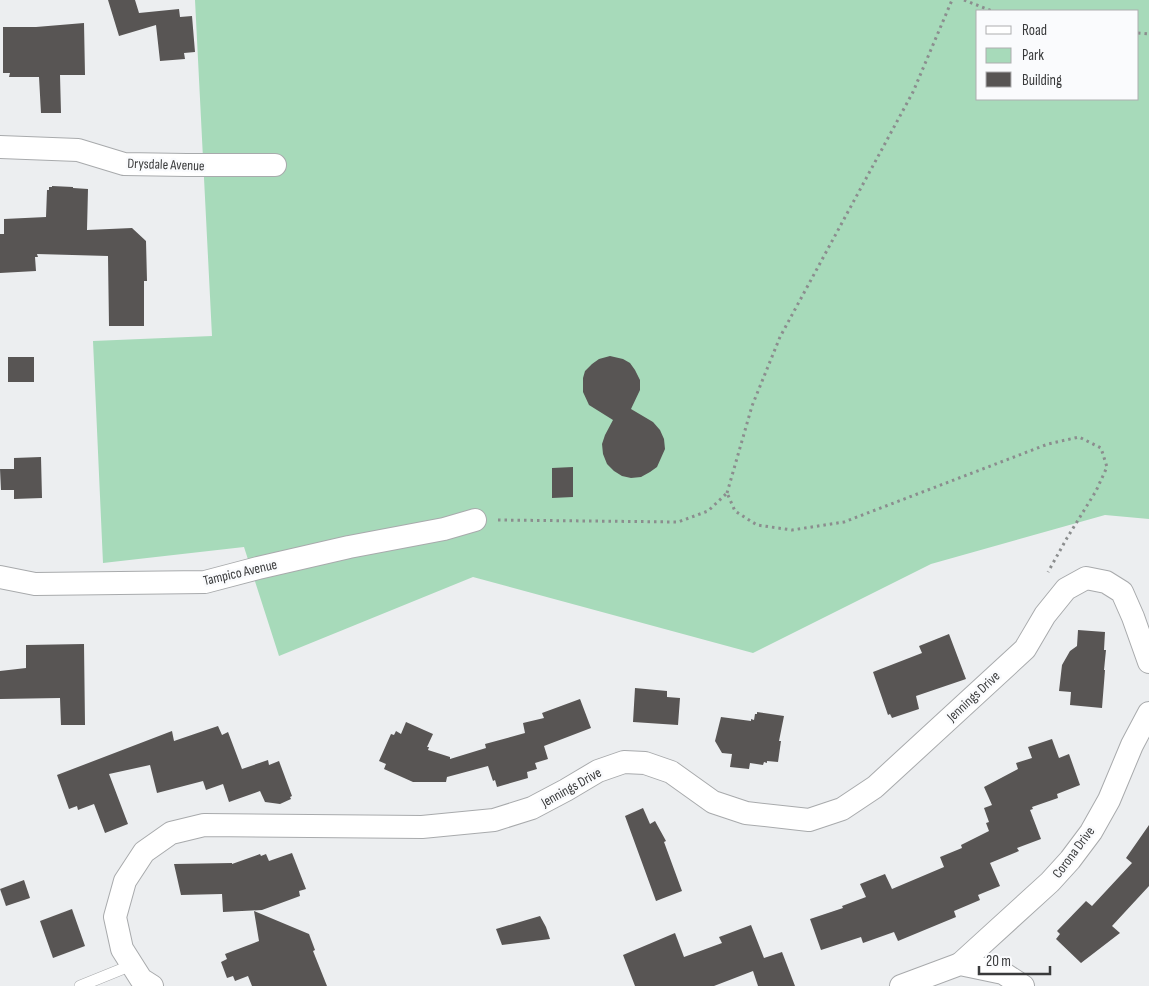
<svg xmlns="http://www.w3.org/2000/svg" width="1149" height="986" font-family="'Sofia Sans Condensed',sans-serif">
  <rect width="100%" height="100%" fill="#eceef0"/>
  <path fill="#a7daba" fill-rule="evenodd" d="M 195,0 L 1149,0 L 1149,519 L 1105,515 L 931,564 L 753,653 L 473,577 L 279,656 L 244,547 L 103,563 L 93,341 L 212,336 ZM 978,11 L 1138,11 L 1138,99 L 978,99 Z"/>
  <g fill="#585554">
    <path d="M 108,0 L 135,0 L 139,13 L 179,9 L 180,17 L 192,16 L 195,52 L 184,53 L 185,59 L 160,61 L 156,25 L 119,36 Z"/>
    <path d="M 84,23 L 85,75 L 60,75 L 61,113 L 41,113 L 39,77 L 9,77 L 10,73 L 3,73 L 3,27 L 36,27 Z"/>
    <path d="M 52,186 L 73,187 L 73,188 L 88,189 L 87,230 L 132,228 L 146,241 L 147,281 L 144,281 L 144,326 L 109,326 L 108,256 L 37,254 L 38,257 L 35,257 L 36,271 L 0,273 L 0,234 L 4,234 L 4,219 L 46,217 L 47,190 L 49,190 L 49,187 L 52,187 Z"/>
    <path d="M 610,356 L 623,359 L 630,363 L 635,370 L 640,380 L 640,390 L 631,409 L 653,422 L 660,430 L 664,439 L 665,449 L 657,467 L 650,472 L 641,477 L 631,478 L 622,476 L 614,471 L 607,464 L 603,454 L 602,444 L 605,435 L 613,420 L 589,405 L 583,392 L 583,378 L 585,371 L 592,364 L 599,359 Z"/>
    <rect x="8" y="357" width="26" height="25"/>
    <path d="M 41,457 L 42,498 L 14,499 L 14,490 L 1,490 L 0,469 L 14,469 L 14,458 Z"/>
    <path d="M 573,467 L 573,497 L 552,498 L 552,468 Z"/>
    <path d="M 1078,630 L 1105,632 L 1104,650 L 1106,650 L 1104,670 L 1105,670 L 1102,708 L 1070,705 L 1071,692 L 1059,691 L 1062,665 L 1070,651 L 1077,646 Z"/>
    <path d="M 949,634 L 966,679 L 916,696 L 919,709 L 892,718 L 890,714 L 888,715 L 873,672 L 922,653 L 919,646 Z"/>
    <path d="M 84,644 L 85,725 L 61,725 L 60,698 L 0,699 L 0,671 L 26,668 L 26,645 Z"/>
    <path d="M 635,688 L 667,691 L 667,697 L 680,698 L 678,725 L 633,722 Z"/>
    <path d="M 580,699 L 591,728 L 544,746 L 548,759 L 535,763 L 537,769 L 527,772 L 528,778 L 497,787 L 495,780 L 493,781 L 488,766 L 447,777 L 446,782 L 413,782 L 384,769 L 386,764 L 379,761 L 391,734 L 394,735 L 396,731 L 401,734 L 406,722 L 433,734 L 427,747 L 429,747 L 428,750 L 450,757 L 450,759 L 486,748 L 485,744 L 525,733 L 523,723 L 544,718 L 542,713 Z"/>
    <path d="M 757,712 L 784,716 L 779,741 L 781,741 L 778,762 L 767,761 L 767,763 L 764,762 L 763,765 L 750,763 L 749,769 L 730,767 L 732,754 L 722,753 L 715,741 L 721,717 L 751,721 L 751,719 L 754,720 L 755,714 L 757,714 Z"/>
    <path d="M 218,726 L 222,735 L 228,732 L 242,769 L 268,760 L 269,765 L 279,761 L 292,796 L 290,797 L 291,799 L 280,804 L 265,802 L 260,791 L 229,802 L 223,784 L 206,790 L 203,781 L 157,793 L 150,765 L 109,774 L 128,824 L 105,833 L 94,804 L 78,810 L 77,806 L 69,809 L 57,775 L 172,731 L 174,741 Z"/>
    <path d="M 1052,739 L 1059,758 L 1069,754 L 1080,785 L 1057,794 L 1058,798 L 1032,807 L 1033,809 L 1030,810 L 1041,839 L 1017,848 L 1019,851 L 990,863 L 1000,886 L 978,895 L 980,900 L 954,911 L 956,917 L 898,941 L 894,932 L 863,943 L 861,937 L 821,950 L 810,919 L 843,908 L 842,906 L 866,897 L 860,884 L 885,874 L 892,889 L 944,867 L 940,857 L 962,848 L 961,845 L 989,831 L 986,823 L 989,822 L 984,808 L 992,805 L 984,787 L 1018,769 L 1016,763 L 1032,758 L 1028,747 Z"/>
    <path d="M 643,808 L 650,824 L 655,821 L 666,841 L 664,842 L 682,891 L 656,901 L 625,816 Z"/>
    <path d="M 1149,825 L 1149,886 L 1112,926 L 1120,933 L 1081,963 L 1056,939 L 1060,934 L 1057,931 L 1086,901 L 1092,906 L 1132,863 L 1126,858 Z"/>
    <path d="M 292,853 L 306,889 L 299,891 L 300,896 L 262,910 L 223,912 L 222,894 L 181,895 L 174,864 L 232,863 L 232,864 L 260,854 L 261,856 L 266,854 L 269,861 Z"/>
    <path d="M 24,880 L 30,898 L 6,906 L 0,889 Z"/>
    <path d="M 72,909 L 85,946 L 53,958 L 40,921 Z"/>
    <path d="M 254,911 L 309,934 L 315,950 L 313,951 L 327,986 L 252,986 L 248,976 L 235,981 L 233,976 L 227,978 L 221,962 L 227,959 L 225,954 L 259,941 Z"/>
    <path d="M 540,916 L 546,927 L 550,939 L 502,945 L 496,929 Z"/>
    <path d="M 751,925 L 764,958 L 782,952 L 795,986 L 758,986 L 753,971 L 714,986 L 635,986 L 623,955 L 675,933 L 684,957 L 722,943 L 719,937 Z"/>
  </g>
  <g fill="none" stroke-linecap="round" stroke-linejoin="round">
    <g stroke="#a8aaac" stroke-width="12">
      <path id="lane" d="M 80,986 L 132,965"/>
    </g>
    <g stroke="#a8aaac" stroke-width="24">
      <g id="street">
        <path d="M 0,147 L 78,150 L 124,164 L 187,165 L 275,165"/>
        <path d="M 0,577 L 35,584 L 205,582 L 258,568 L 349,547 L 444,529 L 475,520"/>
        <path d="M 960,964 L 1050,882 L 1070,860 L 1091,832 L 1109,800 L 1132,745 L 1149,713"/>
        <path d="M 152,986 L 141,979 L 122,949 L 115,917 L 125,881 L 144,852 L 171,833 L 204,825 L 422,827 L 494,820 L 532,808 L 566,790 L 598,771 L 624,762 L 645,763 L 671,772 L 713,802 L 746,813 L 809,820 L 842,809 L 875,787 L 1025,649 L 1045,615 L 1066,589 L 1086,578 L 1106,582 L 1122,592 L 1133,617 L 1149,662"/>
        <path d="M 901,986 L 960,964 L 1003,973 L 1023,986"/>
      </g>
    </g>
    <g stroke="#8b8d8e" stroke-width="3" stroke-dasharray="2.5 4" stroke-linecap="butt">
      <path d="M 964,0 L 992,11"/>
      <path d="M 1138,33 L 1149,34"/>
      <path d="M 727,493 L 752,406 L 780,337 L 913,92 L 952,0"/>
      <path d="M 498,520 L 678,522 L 708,511 L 727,493 L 735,511 L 757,525 L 792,530 L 844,522 L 1048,444 L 1079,437 L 1101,448 L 1107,467 L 1096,491 L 1067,538 L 1048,572"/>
    </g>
    <use href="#lane" stroke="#fff" stroke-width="11"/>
    <use href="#street" stroke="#fff" stroke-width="22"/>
  </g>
  <g text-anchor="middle" stroke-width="5" stroke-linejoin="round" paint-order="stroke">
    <g font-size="14" fill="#393a3b" stroke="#fafbfd">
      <text transform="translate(166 164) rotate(2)" y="5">Drysdale Avenue</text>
      <text transform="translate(240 572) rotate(-13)" y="5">Tampico Avenue</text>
      <text transform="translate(973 696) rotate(-43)" y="5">Jennings Drive</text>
      <text transform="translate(571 787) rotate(-29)" y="5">Jennings Drive</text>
      <text transform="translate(1073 852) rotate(-53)" y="5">Corona Drive</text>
    </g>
  </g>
  <rect x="976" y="10" width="162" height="90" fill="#fafbfd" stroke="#adaeaf"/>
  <rect x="986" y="26" width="25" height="8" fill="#ffffff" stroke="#adaeaf"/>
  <text x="1022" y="35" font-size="15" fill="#393a3b">Road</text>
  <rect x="986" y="48" width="25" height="15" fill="#a7daba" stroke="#adaeaf"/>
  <text x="1022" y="60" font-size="15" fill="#393a3b">Park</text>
  <rect x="986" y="72" width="25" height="15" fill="#585554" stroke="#adaeaf"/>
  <text x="1022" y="85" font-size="15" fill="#393a3b">Building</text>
  <path d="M979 966v8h71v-8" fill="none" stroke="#393a3b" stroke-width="2.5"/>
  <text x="986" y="966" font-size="15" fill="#393a3b" stroke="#fafbfd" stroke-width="4" paint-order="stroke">20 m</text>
</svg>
